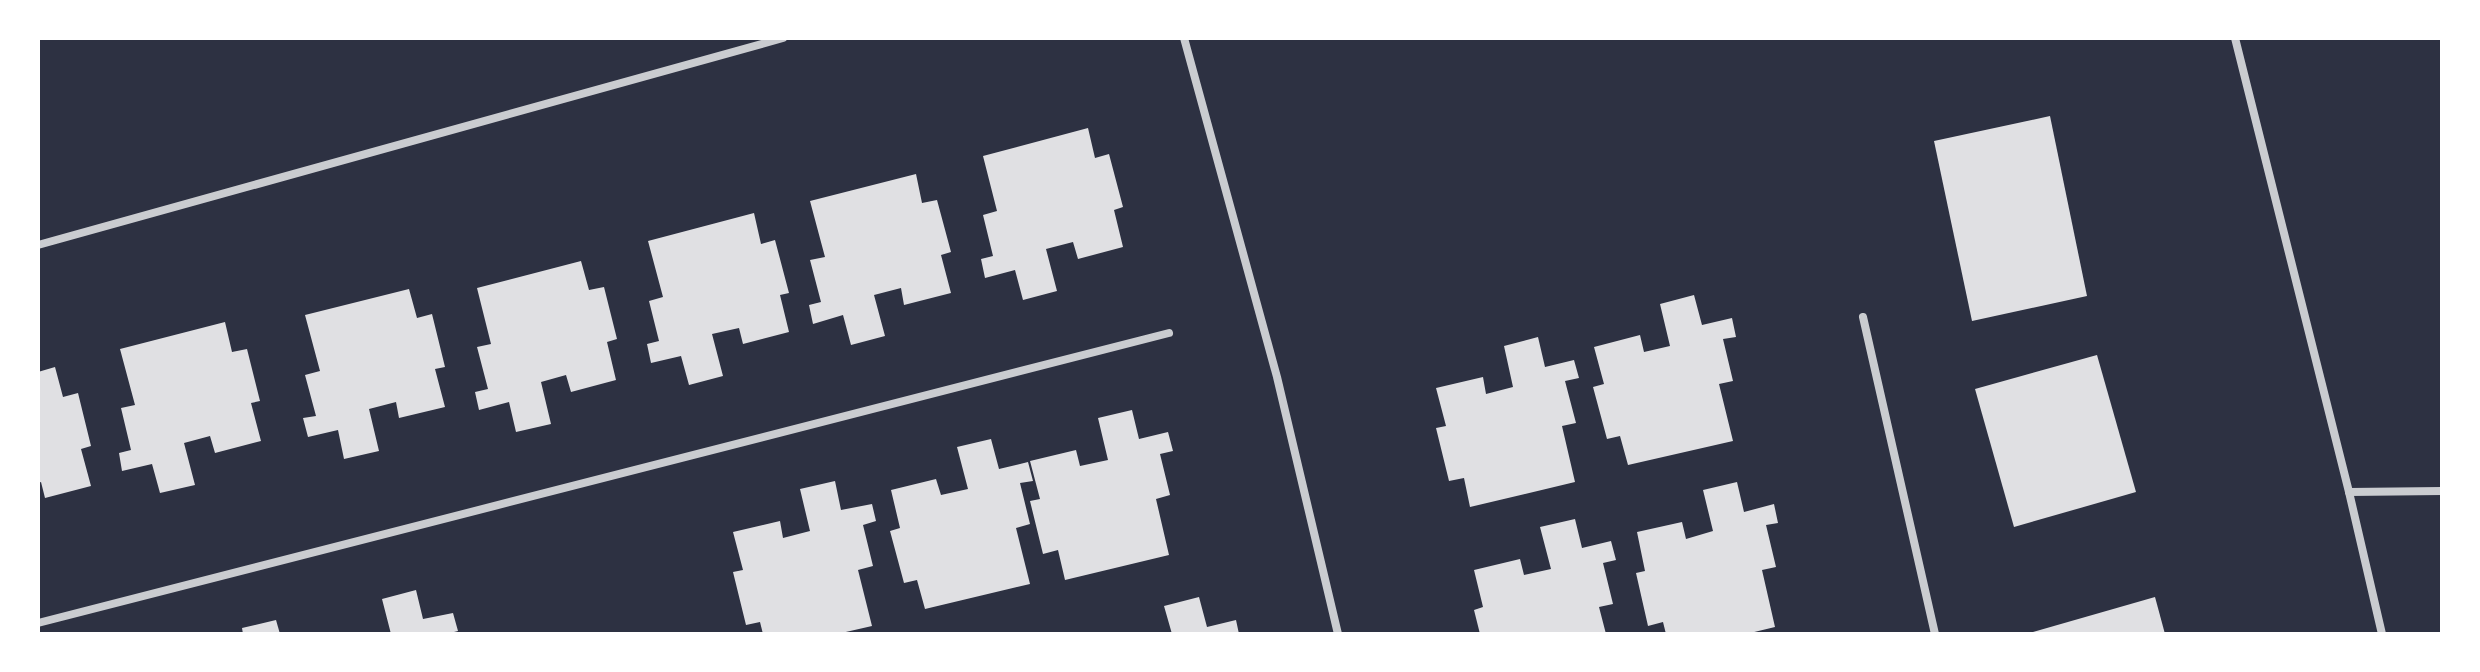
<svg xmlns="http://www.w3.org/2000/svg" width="2480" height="672" font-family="'DejaVu Sans',sans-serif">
  <rect width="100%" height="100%" fill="#2d3142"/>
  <g fill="#e0e0e3">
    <path d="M 2050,116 L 2087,296 L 1972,321 L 1934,141 Z"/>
    <path d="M 1088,128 L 1095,158 L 1109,154 L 1123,207 L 1114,210 L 1123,247 L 1078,259 L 1073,242 L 1046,249 L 1057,291 L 1023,300 L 1015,270 L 985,278 L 981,259 L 993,256 L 983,215 L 997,211 L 983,156 Z"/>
    <path d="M 916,174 L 922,203 L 937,200 L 951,252 L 941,255 L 951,293 L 904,305 L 901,288 L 874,295 L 885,336 L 851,345 L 843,315 L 813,324 L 809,305 L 821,302 L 810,260 L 825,257 L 810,201 Z"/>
    <path d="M 754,213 L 761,244 L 775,240 L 789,293 L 780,295 L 789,332 L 743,344 L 739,328 L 712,334 L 723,376 L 689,385 L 681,356 L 651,363 L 647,344 L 659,341 L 649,301 L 663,297 L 648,241 Z"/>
    <path d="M 581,261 L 589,290 L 604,287 L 617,339 L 607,342 L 616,380 L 571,392 L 566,375 L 541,382 L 551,424 L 516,432 L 509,402 L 479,410 L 475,392 L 488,389 L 477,347 L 491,344 L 477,288 Z"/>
    <path d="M 409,289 L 417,318 L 432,314 L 445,367 L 435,369 L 445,407 L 399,418 L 396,402 L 369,409 L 379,451 L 344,459 L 338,430 L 308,437 L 303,418 L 316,416 L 305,375 L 320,371 L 305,315 Z"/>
    <path d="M 1694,295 L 1702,325 L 1732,318 L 1736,337 L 1723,339 L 1733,381 L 1719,384 L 1733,441 L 1628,465 L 1620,436 L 1607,439 L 1593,387 L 1604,384 L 1594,347 L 1640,335 L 1644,352 L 1670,346 L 1660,304 Z"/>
    <path d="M 225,322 L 232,352 L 247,349 L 260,401 L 251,403 L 261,441 L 215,453 L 210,436 L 184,443 L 195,485 L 160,493 L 152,464 L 122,471 L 119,453 L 131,450 L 121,408 L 135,405 L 120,349 Z"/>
    <path d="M 1538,337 L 1545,367 L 1574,360 L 1579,378 L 1565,381 L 1576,423 L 1562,426 L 1575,482 L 1470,507 L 1464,478 L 1449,481 L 1436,428 L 1446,426 L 1436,388 L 1483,377 L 1486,394 L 1513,387 L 1504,346 Z"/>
    <path d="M 2097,355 L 2136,492 L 2014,527 L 1975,389 Z"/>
    <path d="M 55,367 L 63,397 L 78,393 L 91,446 L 81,449 L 91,486 L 45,498 L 41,482 L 38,483 L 38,372 Z"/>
    <path d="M 1132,410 L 1139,439 L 1168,432 L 1173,451 L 1160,454 L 1170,495 L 1156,499 L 1169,555 L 1065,580 L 1058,550 L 1043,554 L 1030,501 L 1040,499 L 1030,461 L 1076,450 L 1080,466 L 1108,460 L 1098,418 Z"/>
    <path d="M 991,439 L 999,469 L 1028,462 L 1033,481 L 1020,483 L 1030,524 L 1016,528 L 1030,584 L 925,609 L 917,580 L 904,583 L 890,531 L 900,528 L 891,490 L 936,479 L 941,495 L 968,489 L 957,447 Z"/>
    <path d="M 835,481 L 841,510 L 872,504 L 876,521 L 863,525 L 873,566 L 858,570 L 872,626 L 837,634 L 763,634 L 760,622 L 746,625 L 733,572 L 743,570 L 733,532 L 780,521 L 783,538 L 810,531 L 800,489 Z"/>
    <path d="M 1737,482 L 1744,512 L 1774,504 L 1778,523 L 1766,525 L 1776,567 L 1762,570 L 1775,627 L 1746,634 L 1666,634 L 1663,622 L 1648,626 L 1636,573 L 1645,571 L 1637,532 L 1682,522 L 1686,539 L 1713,531 L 1703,490 Z"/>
    <path d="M 1575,519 L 1582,548 L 1611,541 L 1616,560 L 1603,563 L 1613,604 L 1599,607 L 1606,634 L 1480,634 L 1474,610 L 1483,607 L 1474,570 L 1520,559 L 1524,575 L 1551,569 L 1540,527 Z"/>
    <path d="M 416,590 L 423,619 L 453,613 L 458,631 L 446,634 L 391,634 L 382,599 Z"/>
    <path d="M 1199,597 L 1207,627 L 1236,620 L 1239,634 L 1172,634 L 1164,606 Z"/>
    <path d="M 2155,597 L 2165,634 L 2034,634 L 2033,632 Z"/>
    <path d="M 276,620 L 280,634 L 243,634 L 242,628 Z"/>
  </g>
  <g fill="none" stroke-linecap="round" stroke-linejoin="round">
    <g stroke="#caccd0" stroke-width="8">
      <path d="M 1184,38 L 1277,377 L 1338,634"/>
      <path d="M 2235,38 L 2349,492 L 2382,634"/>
      <path d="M 38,245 L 783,38"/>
      <path d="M 1863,317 L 1935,634"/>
      <path d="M 2349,492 L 2442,491"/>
      <path d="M 38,623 L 1169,333"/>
    </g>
  </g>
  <rect width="2480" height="672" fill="none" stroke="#ffffff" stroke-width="80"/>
</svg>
